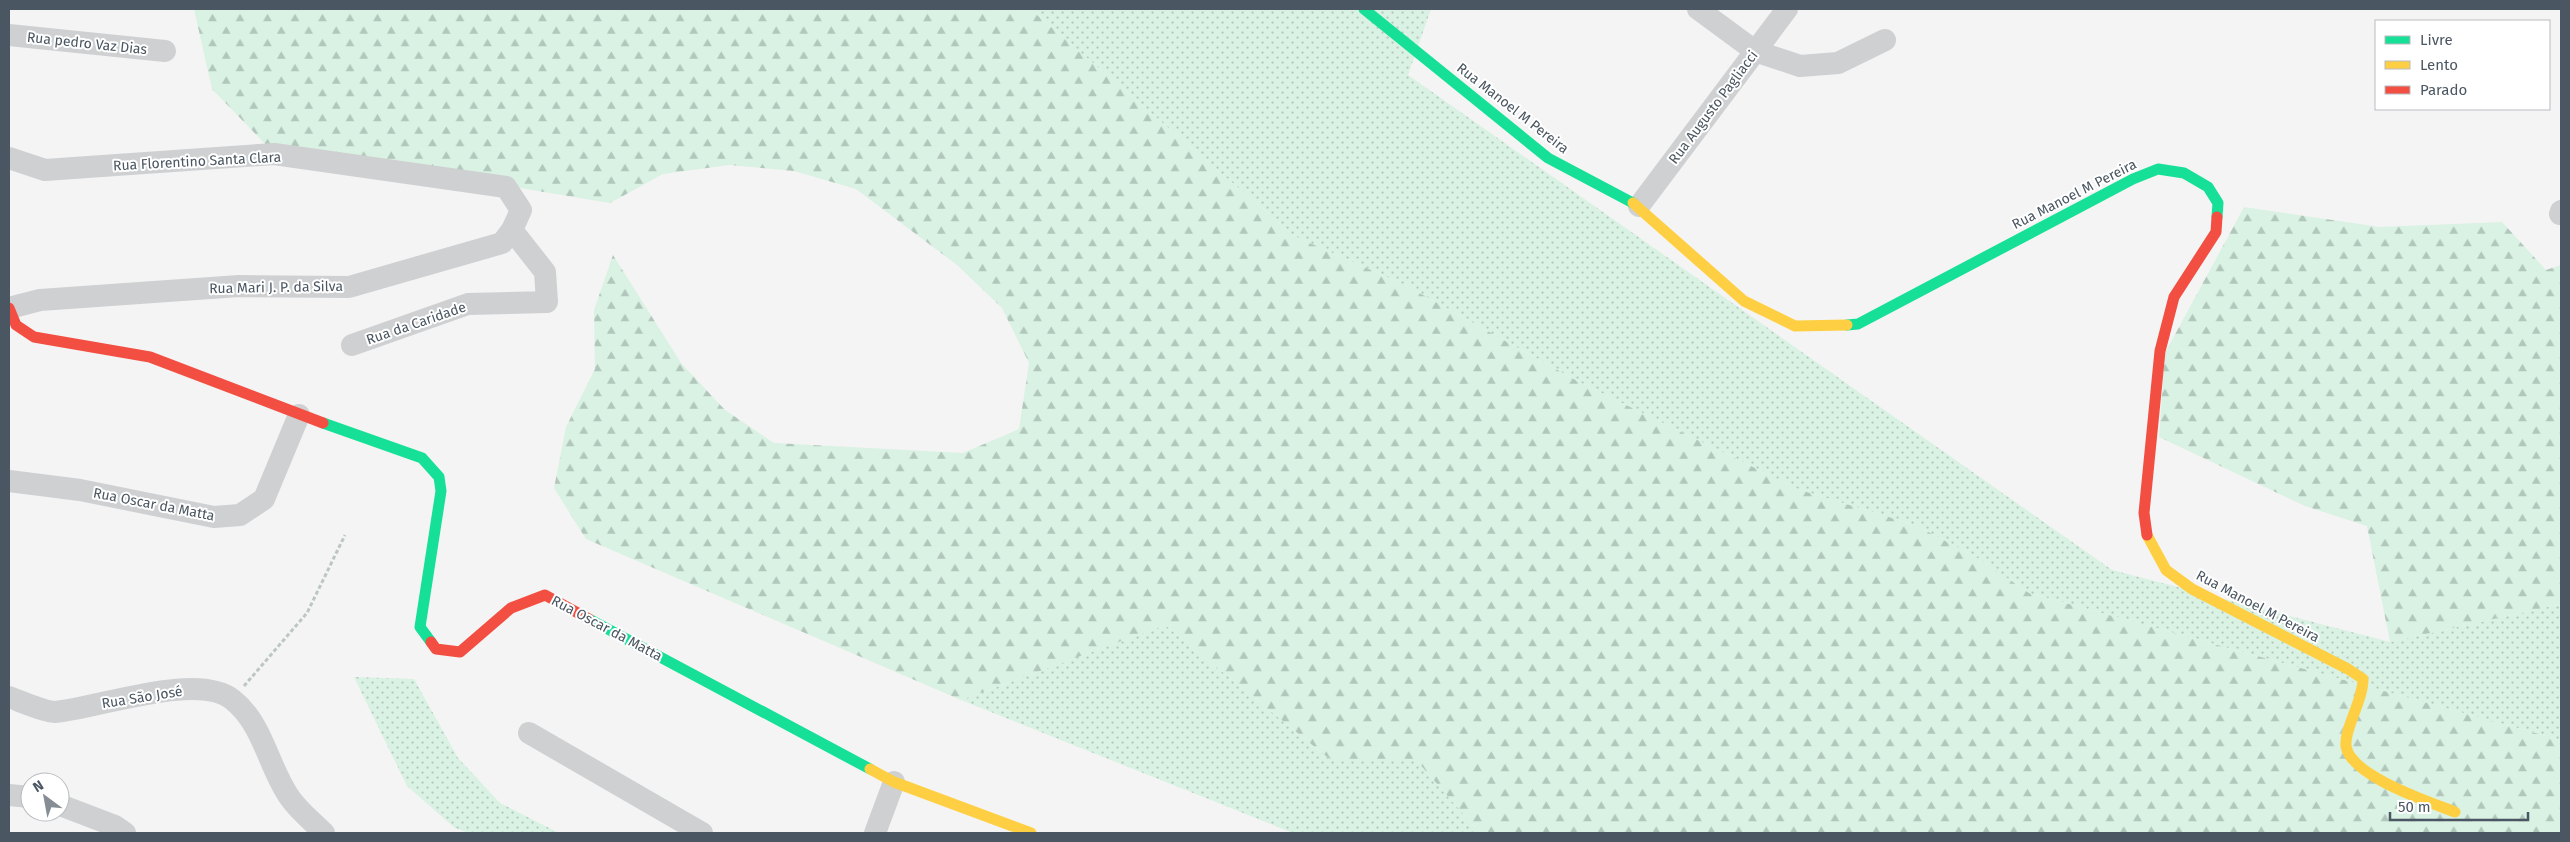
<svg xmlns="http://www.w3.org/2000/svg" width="2570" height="842" font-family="'Fira Sans',sans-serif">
  <defs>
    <pattern id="grass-dots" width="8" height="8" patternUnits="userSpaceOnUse" patternTransform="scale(1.25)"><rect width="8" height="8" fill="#d9f2e3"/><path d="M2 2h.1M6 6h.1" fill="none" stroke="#b2c7bb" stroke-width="1.8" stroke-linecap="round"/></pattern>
    <pattern id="forest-firs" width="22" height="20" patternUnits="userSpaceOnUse" patternTransform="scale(1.25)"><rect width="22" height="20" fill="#d9f2e3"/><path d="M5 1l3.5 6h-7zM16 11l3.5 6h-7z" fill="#b2c7bb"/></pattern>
  </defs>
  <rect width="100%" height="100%" fill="#f4f4f4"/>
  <g fill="url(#grass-dots)">
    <path d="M 1030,9 L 1431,9 L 1408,75 L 2112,570 L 2390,642 L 2561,604 L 2561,740 L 2029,593 L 1974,556 L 1915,525 L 1800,490 L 1579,382 L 1407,286 L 1294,236 Z"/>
    <path d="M 1165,625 L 1332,761 L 1417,761 L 1480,833 L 1293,833 L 961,700 Z"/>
    <path d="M 354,677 L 414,679 L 458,758 L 500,803 L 559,833 L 469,833 L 455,828 L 407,786 Z"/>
  </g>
  <g fill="url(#forest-firs)">
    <path d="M 194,9 L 1030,9 L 1294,236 L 1407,286 L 1579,382 L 1800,490 L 1915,525 L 1974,556 L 2029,593 L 2561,740 L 2561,833 L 1480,833 L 1417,761 L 1332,761 L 1165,625 L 961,700 L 586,539 L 554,488 L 566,427 L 595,369 L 594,310 L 613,255 L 681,363 L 725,410 L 774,443 L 963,453 L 1019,429 L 1029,363 L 1002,308 L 957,265 L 856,189 L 794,171 L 729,165 L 663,174 L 610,203 L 267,146 L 212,89 Z"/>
    <path d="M 2244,207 L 2380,227 L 2502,222 L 2546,270 L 2561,265 L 2561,604 L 2390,642 L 2367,526 L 2305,506 L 2159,437 L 2165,353 Z"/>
  </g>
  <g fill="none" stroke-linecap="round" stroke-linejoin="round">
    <path stroke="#bcc7c4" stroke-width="3" stroke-dasharray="4 2.5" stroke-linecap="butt" d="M 244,686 L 307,613 L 345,535"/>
    <g stroke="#ced0d2" stroke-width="22">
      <path d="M 1698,9 L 1755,51 L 1800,66 L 1838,63 L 1885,40"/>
      <path d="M 9,35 L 165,51"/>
      <path d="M 9,158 L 45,170 L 274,154 L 506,187 L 521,210 L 512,230 L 502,243 L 349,287 L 239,286 L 40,300 L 9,308"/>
      <path d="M 1639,206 L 1787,9"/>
      <path d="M 2560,214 L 2561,211"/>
      <path d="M 352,345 L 468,304 L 547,302 L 545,272 L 512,230"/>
      <path d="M 9,481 L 80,490 L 214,517 L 240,515 L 264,499 L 299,415"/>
      <path d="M 9,697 C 20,701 44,712 55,712 C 99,708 198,671 233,700 C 264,725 268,767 290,798 C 299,811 313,822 324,833"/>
      <path d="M 529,733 L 702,833"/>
      <path d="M 9,795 L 30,797"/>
      <path d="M 60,805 L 115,826 L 125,833"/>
      <path d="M 875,833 L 894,782"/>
    </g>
    <g stroke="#16e098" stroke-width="11">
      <path d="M 1364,9 L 1548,158 L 1633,203"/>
      <path d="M 1847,325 L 1858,324 L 2133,179 L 2158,169 L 2184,173 L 2208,187 L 2218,203 L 2217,217"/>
      <path d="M 323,423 L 422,458 L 439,477 L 441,491 L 420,627 L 431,642"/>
      <path d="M 589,619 L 870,769"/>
    </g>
    <g stroke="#ffcf43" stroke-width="11">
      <path d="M 1633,203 L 1744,301 L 1795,326 L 1847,325"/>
      <path d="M 2147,535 L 2166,570 L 2192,589 L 2348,669 L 2363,679 C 2363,701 2344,729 2346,746 C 2350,776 2430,802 2455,812"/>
      <path d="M 870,769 L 894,782 L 1031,833"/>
    </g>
    <g stroke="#f24e42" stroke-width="11">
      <path d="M 9,308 L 16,325 L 34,337 L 150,357 L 323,423"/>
      <path d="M 2147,535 L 2144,513 L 2160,351 L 2174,297 L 2216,232 L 2217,217"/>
      <path d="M 431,642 L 436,649 L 460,652 L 511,608 L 545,595 L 589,619"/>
    </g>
  </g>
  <g text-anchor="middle" stroke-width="4" stroke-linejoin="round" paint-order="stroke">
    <g font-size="14" fill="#4a5661" stroke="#fff">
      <text transform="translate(87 43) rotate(6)" y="5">Rua pedro Vaz Dias</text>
      <text transform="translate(1713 107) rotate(-53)" y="5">Rua Augusto Pagliacci</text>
      <text transform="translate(1513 108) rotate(38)" y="5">Rua Manoel M Pereira</text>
      <text transform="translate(197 161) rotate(-3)" y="5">Rua Florentino Santa Clara</text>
      <text transform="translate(2074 194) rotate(-27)" y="5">Rua Manoel M Pereira</text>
      <text transform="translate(276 287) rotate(-1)" y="5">Rua Mari J. P. da Silva</text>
      <text transform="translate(416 323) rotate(-19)" y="5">Rua da Caridade</text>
      <text transform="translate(154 504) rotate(11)" y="5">Rua Oscar da Matta</text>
      <text transform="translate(2258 606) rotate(28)" y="5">Rua Manoel M Pereira</text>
      <text transform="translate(607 628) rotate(28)" y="5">Rua Oscar da Matta</text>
      <text transform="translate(142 697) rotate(-9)" y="5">Rua São José</text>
    </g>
  </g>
  <rect width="2570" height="842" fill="none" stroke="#4a5661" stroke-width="20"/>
  <rect x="2375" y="20" width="175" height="90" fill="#ffffff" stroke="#b7bbc0"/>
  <rect x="2385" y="36" width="25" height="8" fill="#16e098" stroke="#b7bbc0"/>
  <text x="2420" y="45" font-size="15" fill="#4a5661">Livre</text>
  <rect x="2385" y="61" width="25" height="8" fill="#ffcf43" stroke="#b7bbc0"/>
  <text x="2420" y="70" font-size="15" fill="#4a5661">Lento</text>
  <rect x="2385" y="86" width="25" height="8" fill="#f24e42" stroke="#b7bbc0"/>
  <text x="2420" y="95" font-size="15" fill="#4a5661">Parado</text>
  <g transform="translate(45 797) rotate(328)"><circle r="24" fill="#ffffff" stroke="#b7bbc0"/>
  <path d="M0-4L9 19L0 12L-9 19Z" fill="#868d94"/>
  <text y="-8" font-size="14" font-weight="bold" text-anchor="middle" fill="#4a5661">N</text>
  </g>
  <path d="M2390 812v8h138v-8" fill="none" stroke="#4a5661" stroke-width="2.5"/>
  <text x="2398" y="812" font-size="15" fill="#4a5661" stroke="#ffffff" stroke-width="4" paint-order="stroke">50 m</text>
</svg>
